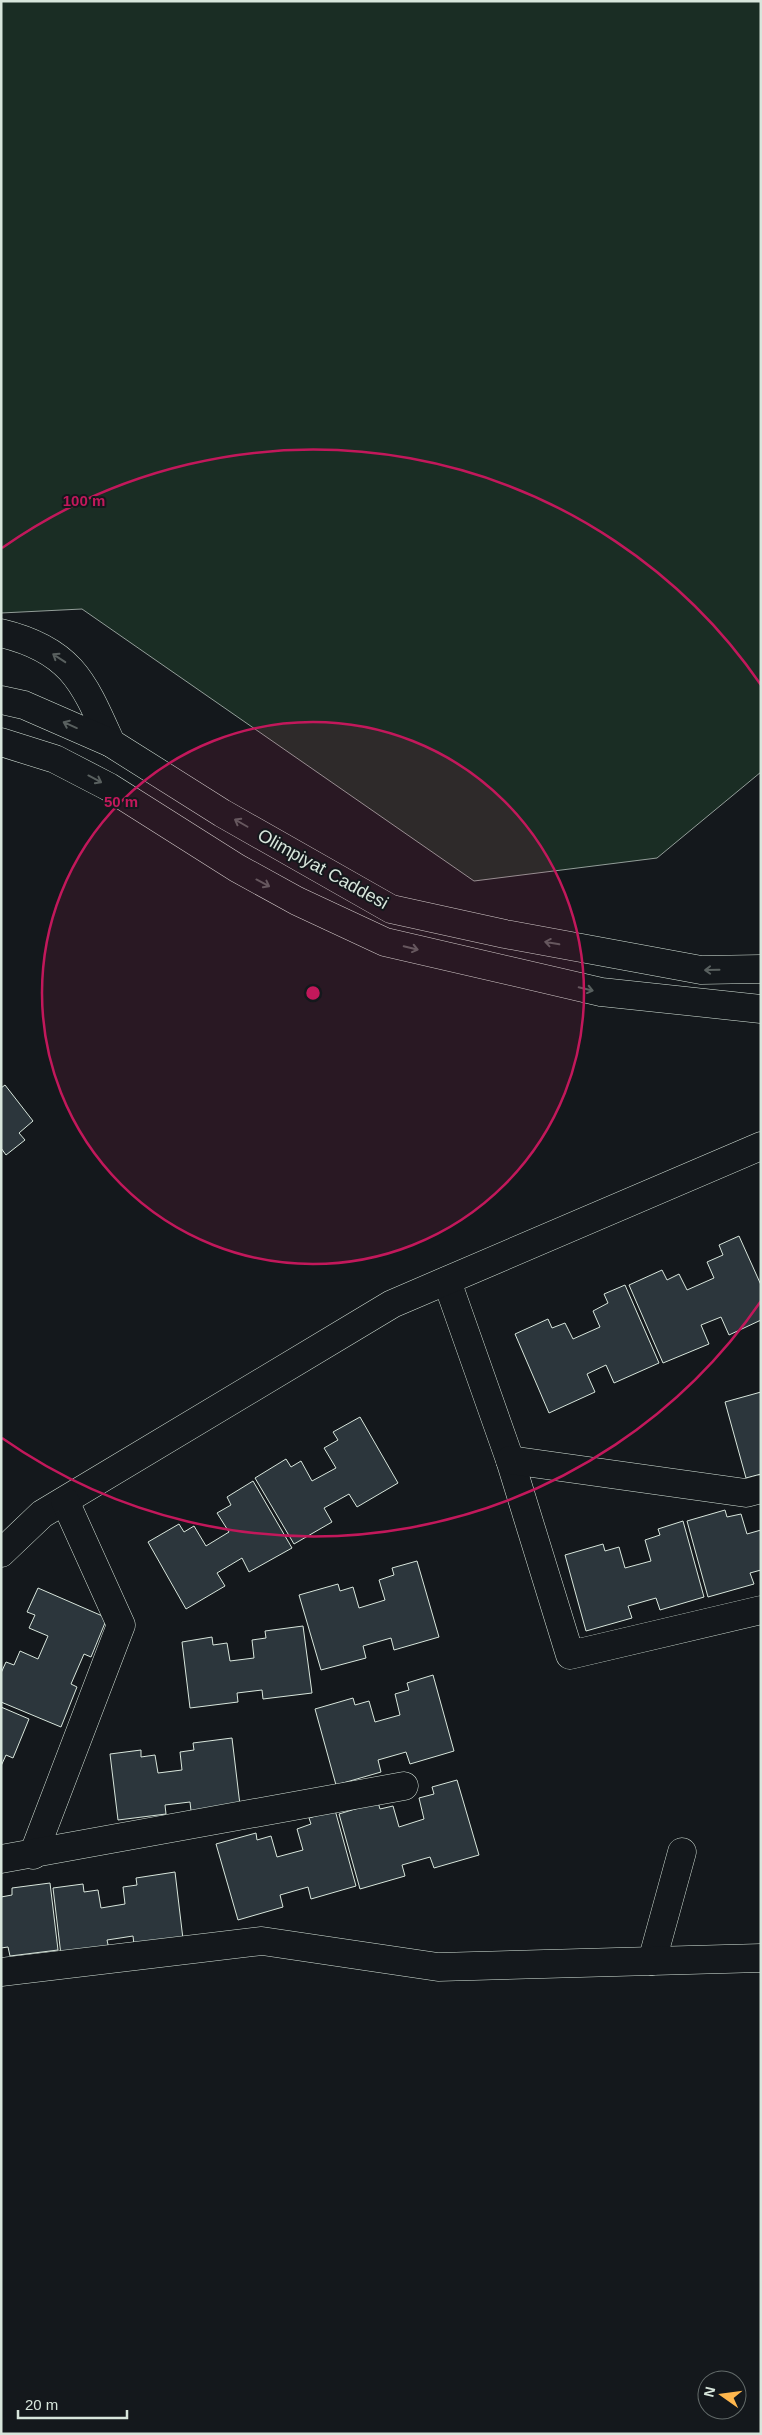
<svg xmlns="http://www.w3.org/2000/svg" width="762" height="2435" font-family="Helvetica,sans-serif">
  <rect width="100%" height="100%" fill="#14181c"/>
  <path fill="#1a2d24" stroke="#939e99" d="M 1,1 L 761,1 L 761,772 L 657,858 L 474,881 L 82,609 L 1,613 Z"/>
  <g fill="#2c363c" stroke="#d8e6dc">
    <path d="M 5,1085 L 33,1121 L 19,1133 L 25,1140 L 6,1155 L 1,1148 L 1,1088 Z"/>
    <path d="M 739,1236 L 761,1285 L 761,1320 L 729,1335 L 721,1317 L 701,1325 L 709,1344 L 663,1363 L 629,1285 L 662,1270 L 667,1280 L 679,1274 L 687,1290 L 714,1278 L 707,1262 L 723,1255 L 719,1245 Z"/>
    <path d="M 625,1285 L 659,1363 L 614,1383 L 606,1365 L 587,1374 L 595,1392 L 549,1413 L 515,1334 L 548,1319 L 552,1328 L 565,1323 L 573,1339 L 600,1327 L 593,1311 L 608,1303 L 604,1294 Z"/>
    <path d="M 761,1392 L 761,1474 L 746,1478 L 725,1402 Z"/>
    <path d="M 360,1417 L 398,1483 L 357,1507 L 349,1494 L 324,1508 L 332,1522 L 294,1544 L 255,1478 L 286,1459 L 291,1467 L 301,1461 L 312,1481 L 336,1468 L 324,1448 L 338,1440 L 333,1432 Z"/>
    <path d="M 253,1481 L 292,1548 L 249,1572 L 242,1558 L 217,1573 L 225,1586 L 186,1609 L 148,1542 L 179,1524 L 184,1532 L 194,1526 L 206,1546 L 229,1532 L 217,1513 L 231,1505 L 227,1497 Z"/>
    <path d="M 725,1510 L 727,1517 L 741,1514 L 747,1534 L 761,1530 L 761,1570 L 750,1573 L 754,1584 L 708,1597 L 687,1521 Z"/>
    <path d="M 683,1521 L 704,1597 L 660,1610 L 656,1598 L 628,1606 L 632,1618 L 586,1631 L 565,1555 L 603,1544 L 605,1551 L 619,1547 L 625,1568 L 651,1561 L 645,1540 L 660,1535 L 658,1529 Z"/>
    <path d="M 417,1561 L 439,1637 L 394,1650 L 391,1638 L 363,1646 L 366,1658 L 321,1670 L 299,1595 L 338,1584 L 340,1591 L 353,1587 L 359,1608 L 385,1600 L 379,1580 L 394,1575 L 392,1568 Z"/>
    <path d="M 38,1588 L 107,1618 L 91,1657 L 84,1654 L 71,1684 L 77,1687 L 61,1727 L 1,1702 L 1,1673 L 6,1662 L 14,1665 L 20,1651 L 38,1659 L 48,1636 L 29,1628 L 35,1615 L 27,1612 Z"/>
    <path d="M 303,1626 L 312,1693 L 263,1699 L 262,1690 L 237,1693 L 238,1702 L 190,1708 L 182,1642 L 212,1637 L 213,1645 L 227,1643 L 230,1661 L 254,1658 L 252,1640 L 266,1638 L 265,1631 Z"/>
    <path d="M 433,1675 L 454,1751 L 410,1764 L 406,1752 L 378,1760 L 381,1772 L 336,1785 L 315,1709 L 353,1698 L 355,1705 L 369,1701 L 375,1722 L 400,1715 L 395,1694 L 409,1690 L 407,1683 Z"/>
    <path d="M 1,1707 L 29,1719 L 13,1758 L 6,1755 L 1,1766 Z"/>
    <path d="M 232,1738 L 240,1805 L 191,1811 L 190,1802 L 165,1805 L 166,1814 L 118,1820 L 110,1754 L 141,1750 L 141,1757 L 155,1755 L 158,1773 L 182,1770 L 180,1752 L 194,1750 L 193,1743 Z"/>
    <path d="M 457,1780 L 479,1855 L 434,1868 L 430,1857 L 402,1865 L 405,1876 L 360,1889 L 339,1814 L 378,1802 L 380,1809 L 393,1806 L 399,1827 L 424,1819 L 419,1798 L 434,1794 L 432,1787 Z"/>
    <path d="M 335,1810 L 356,1886 L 311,1899 L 308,1887 L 280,1895 L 283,1907 L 238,1920 L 216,1844 L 256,1833 L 257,1840 L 271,1836 L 277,1857 L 303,1850 L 297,1829 L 311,1824 L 309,1818 Z"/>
    <path d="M 175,1872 L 183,1939 L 134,1945 L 133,1936 L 107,1940 L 109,1949 L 61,1955 L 53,1888 L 83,1884 L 84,1892 L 98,1890 L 101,1908 L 125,1904 L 123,1887 L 137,1885 L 136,1878 Z"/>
    <path d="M 50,1883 L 58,1950 L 10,1956 L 8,1947 L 1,1948 L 1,1897 L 12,1895 L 12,1888 Z"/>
  </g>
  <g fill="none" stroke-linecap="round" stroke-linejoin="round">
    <g stroke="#d8e6dc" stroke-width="29">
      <g id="minor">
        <path d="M 447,1281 L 510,1460 L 570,1655 L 761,1610"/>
        <path d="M 510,1460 L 746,1493 L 761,1489"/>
        <path d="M 1,1553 L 42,1514 L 392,1304 L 761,1146"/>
        <path d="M 33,1855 L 121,1625 L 65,1501"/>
        <path d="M 1,1859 L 404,1786"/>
        <path d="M 652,1961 L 682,1852"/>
        <path d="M 1,1972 L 262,1941 L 438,1967 L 761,1958"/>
      </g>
    </g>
    <g stroke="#d8e6dc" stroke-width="29">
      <g id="tertiary">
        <path d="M 1,633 C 72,650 84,683 111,743"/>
        <path d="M 1,700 L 24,705 L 111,743 L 222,813 L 391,909 L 505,934 L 701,970 L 761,969"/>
        <path d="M 1,742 L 55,759 L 109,787 L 237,868 L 297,901 L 385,942 L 601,992 L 761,1009"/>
      </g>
    </g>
    <use href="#minor" stroke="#14181c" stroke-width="28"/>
    <use href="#tertiary" stroke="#14181c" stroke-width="28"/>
  </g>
  <defs><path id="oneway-shaft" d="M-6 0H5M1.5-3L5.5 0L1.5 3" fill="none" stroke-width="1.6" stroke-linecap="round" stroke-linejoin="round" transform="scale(1.25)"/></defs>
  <g stroke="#59605f">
    <use href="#oneway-shaft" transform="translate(59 658) rotate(-147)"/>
    <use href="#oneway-shaft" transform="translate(70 725) rotate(-156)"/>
    <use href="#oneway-shaft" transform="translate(95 779) rotate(28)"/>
    <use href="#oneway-shaft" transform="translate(241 823) rotate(-150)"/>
    <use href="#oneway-shaft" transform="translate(263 883) rotate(28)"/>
    <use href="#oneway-shaft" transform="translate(552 943) rotate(-170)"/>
    <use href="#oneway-shaft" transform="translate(411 948) rotate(13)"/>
    <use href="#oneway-shaft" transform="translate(712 970) rotate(179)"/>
    <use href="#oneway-shaft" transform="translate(586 989) rotate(13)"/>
  </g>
  <circle cx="313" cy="993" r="271" fill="#c2185b" fill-opacity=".12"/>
  <g fill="none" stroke="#c2185b" stroke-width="2.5">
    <circle cx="313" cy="993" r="271"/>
    <path d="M761 1301A543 543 0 0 1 2 1438M2 548A543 543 0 0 1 761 685"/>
  </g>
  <g text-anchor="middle" stroke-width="4" stroke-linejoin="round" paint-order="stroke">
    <g font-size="18" fill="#d8e6dc" stroke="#14181c">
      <text transform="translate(323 869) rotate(29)" y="6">Olimpiyat Caddesi</text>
    </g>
  </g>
  <circle cx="313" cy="993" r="8" fill="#c2185b" stroke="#14181c" stroke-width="2.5"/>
  <g font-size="15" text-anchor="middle" font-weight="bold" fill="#c2185b" stroke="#14181c" stroke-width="4" stroke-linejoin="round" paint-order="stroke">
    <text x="84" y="506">100 m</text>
    <text x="121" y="807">50 m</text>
  </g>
  <rect width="762" height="2435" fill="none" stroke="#d8e6dc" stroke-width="5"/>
  <g transform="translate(722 2395) rotate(284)"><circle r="24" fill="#14181c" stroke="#626a69"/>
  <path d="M0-4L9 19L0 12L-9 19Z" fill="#ffb74d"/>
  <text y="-8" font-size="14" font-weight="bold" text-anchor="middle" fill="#d8e6dc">N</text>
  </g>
  <path d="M18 2410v8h109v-8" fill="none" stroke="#d8e6dc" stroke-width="2.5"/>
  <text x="25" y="2410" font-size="15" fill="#d8e6dc" stroke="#14181c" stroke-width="4" paint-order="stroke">20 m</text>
</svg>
